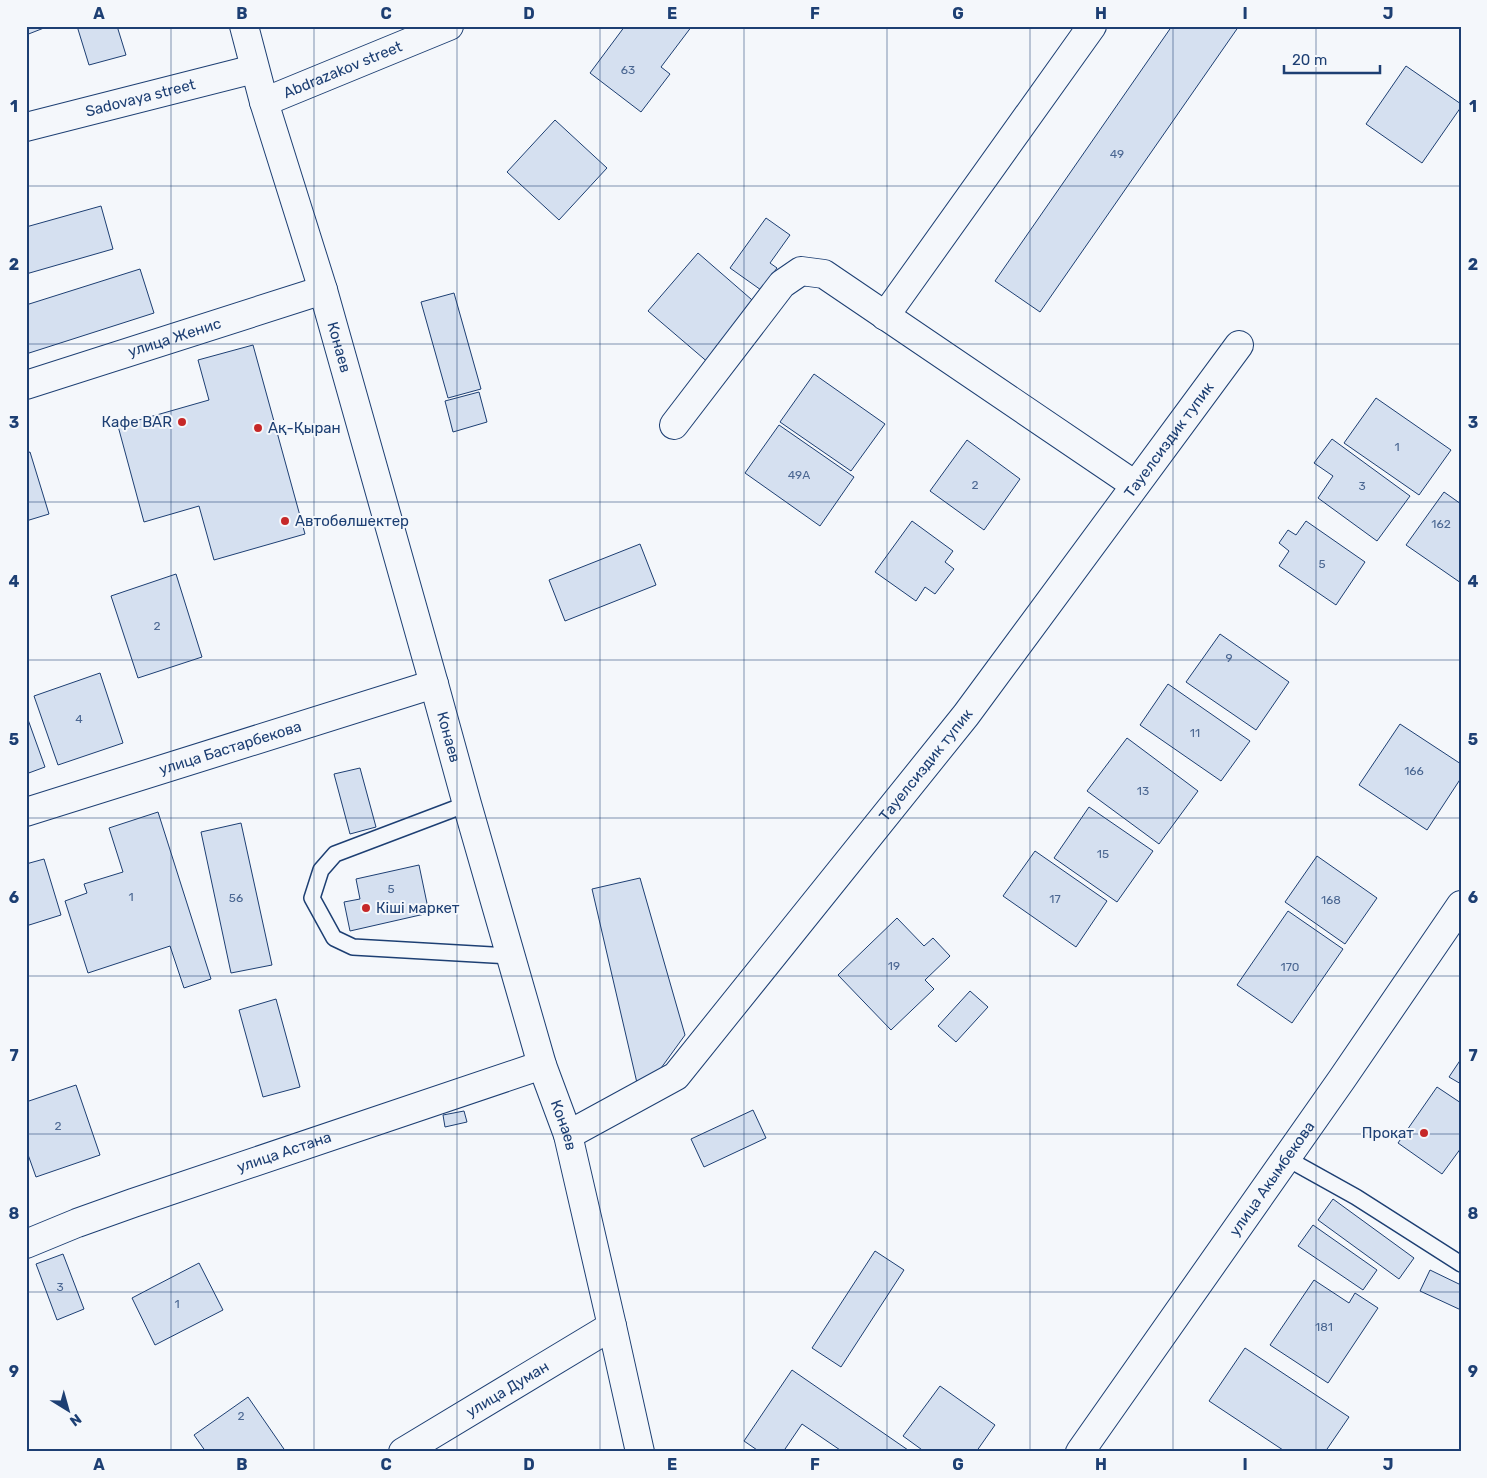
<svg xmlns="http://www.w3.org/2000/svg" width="1487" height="1478" font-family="Rubik,sans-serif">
  <rect width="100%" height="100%" fill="#f4f7fb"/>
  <g fill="#d5e0f0" stroke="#1d3f73">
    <path d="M 26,26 L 49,26 L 26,35 Z"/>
    <path d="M 77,26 L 117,26 L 126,55 L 89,65 Z"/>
    <path d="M 625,26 L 692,26 L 661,67 L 670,74 L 641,112 L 590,73 Z"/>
    <path d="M 1172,26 L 1239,26 L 1040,312 L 995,281 Z"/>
    <path d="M 1406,66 L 1461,104 L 1461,107 L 1422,163 L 1366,124 Z"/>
    <path d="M 555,120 L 607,168 L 559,220 L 507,172 Z"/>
    <path d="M 101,206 L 113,249 L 26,274 L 26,227 Z"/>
    <path d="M 766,218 L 790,235 L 770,263 L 777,268 L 761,290 L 730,268 Z"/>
    <path d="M 698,253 L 759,306 L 710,364 L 648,311 Z"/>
    <path d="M 140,269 L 154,313 L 26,354 L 26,305 Z"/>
    <path d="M 454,293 L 481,389 L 448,398 L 421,302 Z"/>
    <path d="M 253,345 L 305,534 L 214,560 L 199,506 L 144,522 L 118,426 L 209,400 L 198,360 Z"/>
    <path d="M 814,374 L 885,424 L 851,471 L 780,422 Z"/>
    <path d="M 479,392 L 487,422 L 453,432 L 445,401 Z"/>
    <path d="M 1376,398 L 1451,450 L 1419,495 L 1344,443 Z"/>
    <path d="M 779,425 L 854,477 L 820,526 L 745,473 Z"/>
    <path d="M 1332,439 L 1410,496 L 1377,541 L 1318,498 L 1333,476 L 1314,463 Z"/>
    <path d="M 967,440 L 1020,479 L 984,530 L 930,491 Z"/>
    <path d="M 30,452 L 49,514 L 26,521 L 26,453 Z"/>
    <path d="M 1444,492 L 1461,504 L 1461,583 L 1406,545 Z"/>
    <path d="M 912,521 L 953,551 L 945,562 L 954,569 L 935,594 L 925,587 L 916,601 L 875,572 Z"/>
    <path d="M 1306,521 L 1365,562 L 1336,605 L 1279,566 L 1289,551 L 1279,543 L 1288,530 L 1296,535 Z"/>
    <path d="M 640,544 L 656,585 L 565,621 L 549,580 Z"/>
    <path d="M 176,574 L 202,657 L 138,678 L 111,596 Z"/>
    <path d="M 1220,634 L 1289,682 L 1256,730 L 1186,682 Z"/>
    <path d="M 100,673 L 123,743 L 58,765 L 34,696 Z"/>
    <path d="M 1168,684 L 1250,741 L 1221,781 L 1140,725 Z"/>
    <path d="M 26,714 L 45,767 L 26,774 Z"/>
    <path d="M 1400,724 L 1461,764 L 1461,778 L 1427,830 L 1359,785 Z"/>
    <path d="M 1127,738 L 1198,791 L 1159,844 L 1087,791 Z"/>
    <path d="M 360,768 L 376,827 L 350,834 L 334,774 Z"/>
    <path d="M 1089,807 L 1153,851 L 1117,902 L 1054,858 Z"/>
    <path d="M 158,812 L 211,979 L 184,988 L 170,946 L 88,973 L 65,901 L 87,893 L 84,884 L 123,872 L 109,828 Z"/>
    <path d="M 241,823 L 272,965 L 231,973 L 201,832 Z"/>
    <path d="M 1035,851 L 1107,901 L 1076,947 L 1003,896 Z"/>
    <path d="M 1317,856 L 1377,898 L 1345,944 L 1285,902 Z"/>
    <path d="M 44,859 L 61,915 L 26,926 L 26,864 Z"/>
    <path d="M 419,865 L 429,913 L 350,931 L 344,902 L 360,899 L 356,879 Z"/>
    <path d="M 640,878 L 685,1035 L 656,1075 L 637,1083 L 592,889 Z"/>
    <path d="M 1288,911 L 1343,949 L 1292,1023 L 1237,985 Z"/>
    <path d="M 897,918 L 924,946 L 933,938 L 950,956 L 925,980 L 934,989 L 891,1030 L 838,975 Z"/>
    <path d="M 970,991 L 988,1007 L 956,1042 L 938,1026 Z"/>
    <path d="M 276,999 L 300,1087 L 263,1097 L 239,1010 Z"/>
    <path d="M 1461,1059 L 1461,1084 L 1449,1077 Z"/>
    <path d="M 76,1085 L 100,1155 L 36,1177 L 26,1149 L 26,1102 Z"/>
    <path d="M 1437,1087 L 1461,1103 L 1461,1148 L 1442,1174 L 1398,1143 Z"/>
    <path d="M 753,1110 L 766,1138 L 704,1167 L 691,1139 Z"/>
    <path d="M 464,1111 L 467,1122 L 445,1127 L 443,1115 Z"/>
    <path d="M 1333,1199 L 1414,1258 L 1399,1279 L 1318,1220 Z"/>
    <path d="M 1313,1225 L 1377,1270 L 1363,1290 L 1298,1246 Z"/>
    <path d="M 875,1251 L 904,1270 L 841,1367 L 812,1348 Z"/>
    <path d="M 63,1254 L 84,1309 L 57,1320 L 36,1264 Z"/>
    <path d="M 199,1263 L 223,1310 L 155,1345 L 132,1298 Z"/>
    <path d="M 1430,1270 L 1461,1285 L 1461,1310 L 1420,1291 Z"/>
    <path d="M 1314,1280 L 1349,1303 L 1355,1293 L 1378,1308 L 1328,1383 L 1270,1345 Z"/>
    <path d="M 1245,1348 L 1349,1417 L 1325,1452 L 1286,1452 L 1209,1401 Z"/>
    <path d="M 792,1370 L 908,1450 L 907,1452 L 843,1452 L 802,1424 L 783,1452 L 760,1452 L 744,1441 Z"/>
    <path d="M 940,1386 L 995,1425 L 976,1452 L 925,1452 L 903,1436 Z"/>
    <path d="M 248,1397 L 286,1452 L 206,1452 L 194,1435 Z"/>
  </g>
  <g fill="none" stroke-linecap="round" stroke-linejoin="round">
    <g stroke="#1d3f73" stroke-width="18">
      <g id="lane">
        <path d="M 467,804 L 335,854 L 321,870 L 312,898 L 334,938 L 353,947 L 511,956"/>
        <path d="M 1286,1158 L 1356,1197 L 1461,1264"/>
      </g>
    </g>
    <g stroke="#1d3f73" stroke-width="30">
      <g id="street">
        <path id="s1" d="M 264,102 L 449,26"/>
        <path id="s2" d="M 26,127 L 254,69"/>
        <path d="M 885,316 L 1092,26"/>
        <path id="s3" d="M 26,385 L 323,290"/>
        <path d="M 674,425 L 782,284 L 801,271 L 824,274 L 1135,485"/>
        <path id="s4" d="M 26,812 L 434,684"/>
        <path id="s5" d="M 568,1135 L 676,1076 L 966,715 L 1239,345"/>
        <path id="s6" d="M 26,1244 L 77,1223 L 133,1203 L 542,1065"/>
        <path id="s7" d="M 403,1452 L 612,1326"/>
        <path id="s8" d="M 1080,1452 L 1342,1079 L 1461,905"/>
      </g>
    </g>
    <g stroke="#1d3f73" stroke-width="30">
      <g id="secondary">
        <path id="s9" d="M 244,26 L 264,102 L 323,290 L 434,684 L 467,804 L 542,1065 L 568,1135 L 612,1326 L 640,1452"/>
      </g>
    </g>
    <use href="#lane" stroke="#f4f7fb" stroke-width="15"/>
    <use href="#street" stroke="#f4f7fb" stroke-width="28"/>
    <use href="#secondary" stroke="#f4f7fb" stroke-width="28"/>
  </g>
  <path fill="none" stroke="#1d3f73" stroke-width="1" stroke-opacity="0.55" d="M 171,26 L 171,1452M 314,26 L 314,1452M 457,26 L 457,1452M 600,26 L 600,1452M 744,26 L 744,1452M 887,26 L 887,1452M 1030,26 L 1030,1452M 1173,26 L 1173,1452M 1316,26 L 1316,1452M 26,186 L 1461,186M 26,344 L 1461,344M 26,502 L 1461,502M 26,660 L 1461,660M 26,818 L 1461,818M 26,976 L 1461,976M 26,1134 L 1461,1134M 26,1292 L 1461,1292"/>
  <g fill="#c62828" stroke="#f4f7fb" stroke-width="2">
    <circle cx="182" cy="422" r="5"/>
    <circle cx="258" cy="428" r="5"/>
    <circle cx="285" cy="521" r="5"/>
    <circle cx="366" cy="908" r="5"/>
    <circle cx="1424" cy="1133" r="5"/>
  </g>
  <g text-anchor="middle" stroke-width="4" stroke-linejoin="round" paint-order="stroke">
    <g font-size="12" fill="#4b6792">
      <text x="628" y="74">63</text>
      <text x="1117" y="158">49</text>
      <text x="1397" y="451">1</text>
      <text x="799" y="479">49А</text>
      <text x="975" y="489">2</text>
      <text x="1362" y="490">3</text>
      <text x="1441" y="528">162</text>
      <text x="1322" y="568">5</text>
      <text x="157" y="630">2</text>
      <text x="1229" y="662">9</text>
      <text x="79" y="723">4</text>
      <text x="1195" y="737">11</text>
      <text x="1414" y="775">166</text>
      <text x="1143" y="795">13</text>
      <text x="1103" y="858">15</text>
      <text x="391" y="893">5</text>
      <text x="131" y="901">1</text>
      <text x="236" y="902">56</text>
      <text x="1055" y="903">17</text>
      <text x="1331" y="904">168</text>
      <text x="894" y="970">19</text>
      <text x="1290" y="971">170</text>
      <text x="58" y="1130">2</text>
      <text x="60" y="1291">3</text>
      <text x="177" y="1308">1</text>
      <text x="1324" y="1331">181</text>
      <text x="241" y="1420">2</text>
    </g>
    <g font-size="15" fill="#1d3f73" stroke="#f4f7fb">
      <text dy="5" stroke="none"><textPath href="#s1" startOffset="85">Abdrazakov street</textPath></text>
      <text dy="5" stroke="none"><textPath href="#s2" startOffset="118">Sadovaya street</textPath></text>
      <text dy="5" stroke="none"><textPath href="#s3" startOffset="156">улица Женис</textPath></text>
      <text dy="5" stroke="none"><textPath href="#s9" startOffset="335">Конаев</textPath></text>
      <text dy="5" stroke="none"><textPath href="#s5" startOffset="928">Тауелсиздик тупик</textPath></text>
      <text dy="5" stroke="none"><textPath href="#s9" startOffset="740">Конаев</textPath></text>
      <text dy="5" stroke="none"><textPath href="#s4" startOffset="214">улица Бастарбекова</textPath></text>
      <text dy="5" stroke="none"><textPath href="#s5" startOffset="522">Тауелсиздик тупик</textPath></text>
      <text dy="5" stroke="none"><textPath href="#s9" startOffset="1145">Конаев</textPath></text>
      <text dy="5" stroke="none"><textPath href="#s6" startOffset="274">улица Астана</textPath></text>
      <text dy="5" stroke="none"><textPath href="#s8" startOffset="334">улица Акымбекова</textPath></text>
      <text dy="5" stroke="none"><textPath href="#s7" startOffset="122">улица Думан</textPath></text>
    </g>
    <g font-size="15" fill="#1d3f73" stroke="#f4f7fb" text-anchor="start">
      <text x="172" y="427" text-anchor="end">Кафе BAR</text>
      <text x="268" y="433">Ақ-Қыран</text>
      <text x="295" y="526">Автобөлшектер</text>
      <text x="376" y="913">Кіші маркет</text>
      <text x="1414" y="1138" text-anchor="end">Прокат</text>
    </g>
  </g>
  <rect width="1487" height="1478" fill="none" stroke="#f4f7fb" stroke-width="55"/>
  <g transform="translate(68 1410) rotate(143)" stroke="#f4f7fb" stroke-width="4" paint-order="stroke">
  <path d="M0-4L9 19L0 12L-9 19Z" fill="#1d3f73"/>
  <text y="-8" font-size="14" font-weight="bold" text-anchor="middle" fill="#1d3f73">N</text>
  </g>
  <path d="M1284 65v8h96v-8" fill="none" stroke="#1d3f73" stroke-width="2.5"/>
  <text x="1292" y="65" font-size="15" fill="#1d3f73" stroke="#f4f7fb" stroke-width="4" paint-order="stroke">20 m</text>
  <rect x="28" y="28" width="1432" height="1422" fill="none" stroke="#1d3f73" stroke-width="2"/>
  <g font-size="16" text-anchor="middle" font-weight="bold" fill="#1d3f73">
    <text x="99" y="19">A</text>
    <text x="242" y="19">B</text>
    <text x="386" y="19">C</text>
    <text x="529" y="19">D</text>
    <text x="672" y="19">E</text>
    <text x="815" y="19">F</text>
    <text x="958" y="19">G</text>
    <text x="1101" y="19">H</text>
    <text x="1245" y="19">I</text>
    <text x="1388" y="19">J</text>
    <text x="14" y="112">1</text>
    <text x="1473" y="112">1</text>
    <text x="14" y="270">2</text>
    <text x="1473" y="270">2</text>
    <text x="14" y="428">3</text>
    <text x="1473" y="428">3</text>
    <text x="14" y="587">4</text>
    <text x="1473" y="587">4</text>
    <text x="14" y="745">5</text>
    <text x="1473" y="745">5</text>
    <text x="14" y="903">6</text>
    <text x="1473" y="903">6</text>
    <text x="14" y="1061">7</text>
    <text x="1473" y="1061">7</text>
    <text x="14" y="1219">8</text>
    <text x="1473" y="1219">8</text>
    <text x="14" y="1377">9</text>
    <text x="1473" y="1377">9</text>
    <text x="99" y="1470">A</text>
    <text x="242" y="1470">B</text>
    <text x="386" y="1470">C</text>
    <text x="529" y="1470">D</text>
    <text x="672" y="1470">E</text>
    <text x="815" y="1470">F</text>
    <text x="958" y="1470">G</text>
    <text x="1101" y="1470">H</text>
    <text x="1245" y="1470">I</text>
    <text x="1388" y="1470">J</text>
  </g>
</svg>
